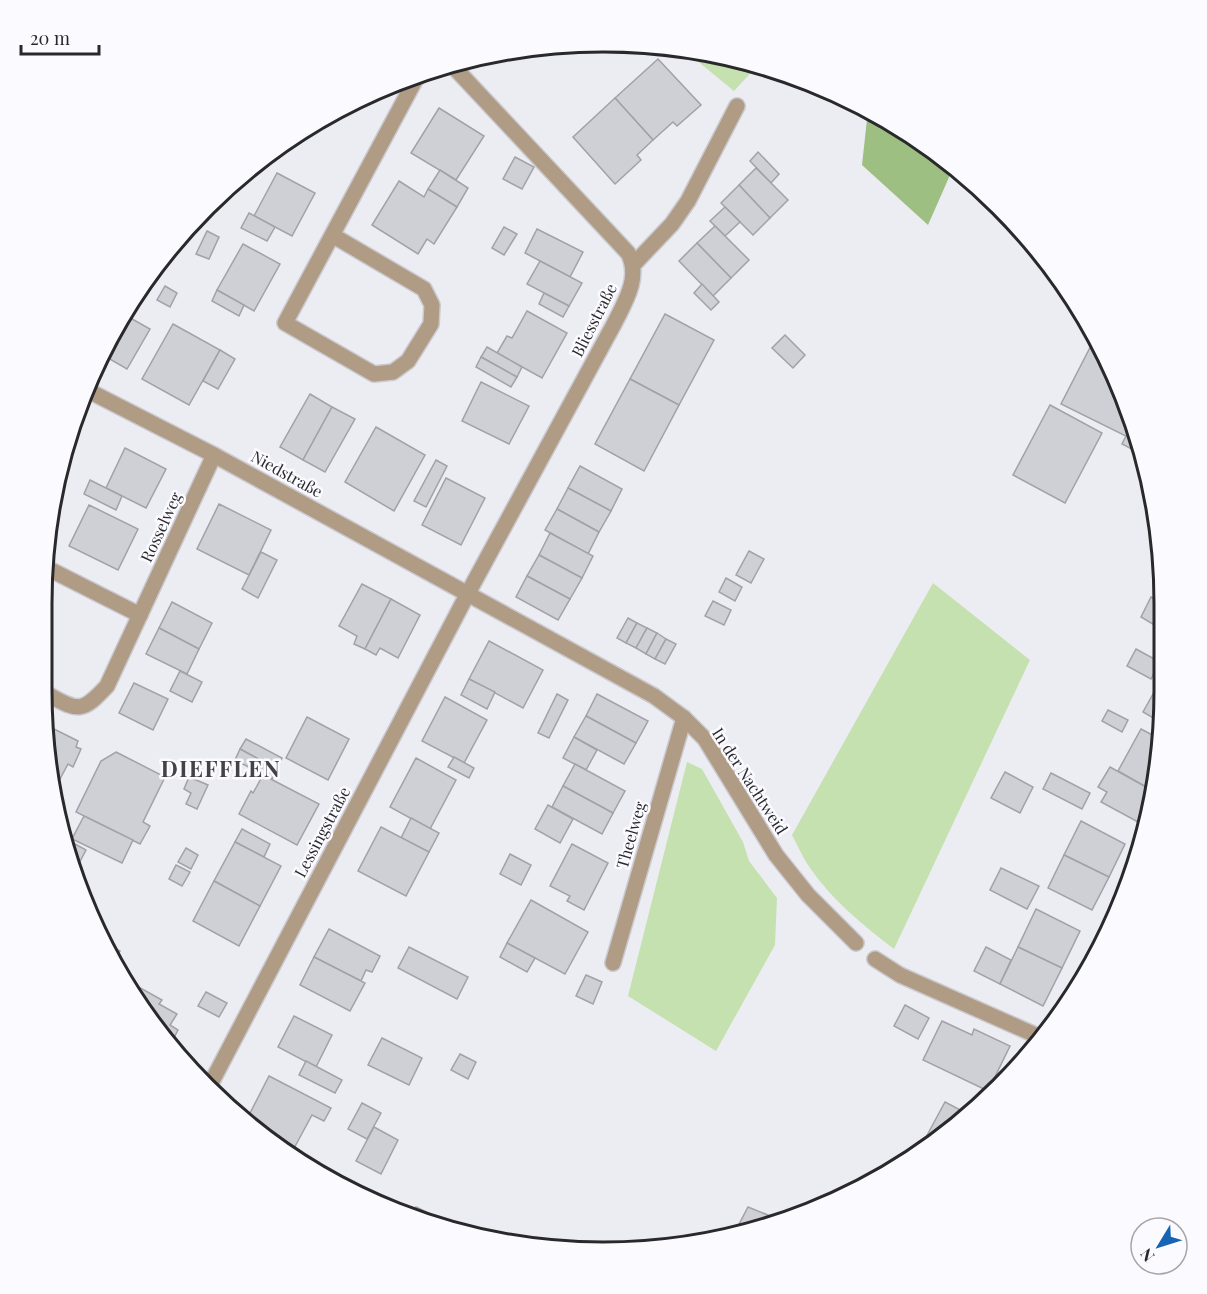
<svg xmlns="http://www.w3.org/2000/svg" width="1207" height="1294" font-family="'Playfair Display',serif">
  <rect width="100%" height="100%" fill="#ececf3"/>
  <g fill="#c5e1af">
    <path d="M 684,50 L 748,61 L 758,65 L 734,91 Z"/>
    <path d="M 933,583 L 1030,660 L 894,949 C 864,926 832,900 810,868 C 803,858 798,846 792,835 Z"/>
    <path d="M 687,762 L 702,769 L 743,842 L 749,861 L 777,898 L 775,945 L 716,1051 L 628,996 Z"/>
  </g>
  <path fill="#9ebf82" d="M 868,110 L 945,158 L 954,166 L 928,225 L 862,165 Z"/>
  <g fill="#cfcfd6" stroke="#a1a1a7" stroke-width="1.5">
    <path d="M 658,59 L 701,105 L 677,126 L 673,122 L 653,140 L 615,98 Z"/>
    <path d="M 615,98 L 653,140 L 637,155 L 641,160 L 615,184 L 573,137 Z"/>
    <path d="M 439,108 L 484,136 L 456,180 L 411,153 Z"/>
    <path d="M 758,152 L 779,174 L 771,183 L 750,161 Z"/>
    <path d="M 515,157 L 534,167 L 522,189 L 503,179 Z"/>
    <path d="M 756,168 L 788,200 L 770,218 L 739,185 Z"/>
    <path d="M 440,170 L 468,188 L 457,207 L 428,189 Z"/>
    <path d="M 277,173 L 315,193 L 292,236 L 254,216 Z"/>
    <path d="M 399,181 L 424,197 L 428,189 L 457,207 L 434,244 L 427,239 L 418,254 L 372,225 Z"/>
    <path d="M 739,185 L 770,218 L 753,235 L 721,203 Z"/>
    <path d="M 725,207 L 740,222 L 725,236 L 710,221 Z"/>
    <path d="M 249,213 L 275,227 L 267,241 L 241,228 Z"/>
    <path d="M 715,226 L 749,260 L 731,278 L 697,243 Z"/>
    <path d="M 504,227 L 517,234 L 504,255 L 492,248 Z"/>
    <path d="M 537,229 L 583,252 L 570,277 L 525,253 Z"/>
    <path d="M 207,231 L 219,237 L 209,259 L 196,254 Z"/>
    <path d="M 697,243 L 731,278 L 713,296 L 679,261 Z"/>
    <path d="M 243,244 L 280,264 L 254,311 L 217,290 Z"/>
    <path d="M 540,261 L 582,283 L 569,306 L 527,284 Z"/>
    <path d="M 702,284 L 719,302 L 711,310 L 694,293 Z"/>
    <path d="M 165,286 L 177,293 L 170,307 L 157,300 Z"/>
    <path d="M 217,290 L 244,305 L 239,316 L 212,301 Z"/>
    <path d="M 544,293 L 569,306 L 563,317 L 539,304 Z"/>
    <path d="M 527,311 L 567,333 L 542,378 L 497,353 L 507,336 L 512,338 Z"/>
    <path d="M 665,314 L 714,340 L 679,405 L 630,379 Z"/>
    <path d="M 125,315 L 150,329 L 127,369 L 101,354 Z"/>
    <path d="M 173,324 L 220,350 L 189,405 L 142,379 Z"/>
    <path d="M 785,335 L 805,355 L 793,368 L 772,348 Z"/>
    <path d="M 1096,336 L 1135,423 L 1143,455 L 1122,444 L 1126,436 L 1061,404 Z"/>
    <path d="M 487,347 L 522,367 L 517,377 L 481,357 Z"/>
    <path d="M 220,350 L 235,359 L 218,389 L 203,381 Z"/>
    <path d="M 481,357 L 517,377 L 511,387 L 476,367 Z"/>
    <path d="M 630,379 L 679,405 L 644,471 L 595,444 Z"/>
    <path d="M 481,382 L 529,406 L 509,444 L 462,421 Z"/>
    <path d="M 310,394 L 332,407 L 303,460 L 280,447 Z"/>
    <path d="M 1050,405 L 1102,433 L 1065,503 L 1013,475 Z"/>
    <path d="M 332,407 L 355,419 L 325,472 L 303,460 Z"/>
    <path d="M 376,427 L 425,455 L 394,511 L 345,482 Z"/>
    <path d="M 125,448 L 166,469 L 146,508 L 106,488 Z"/>
    <path d="M 436,460 L 447,466 L 426,507 L 414,501 Z"/>
    <path d="M 580,466 L 622,489 L 611,511 L 568,488 Z"/>
    <path d="M 446,478 L 485,498 L 461,545 L 422,525 Z"/>
    <path d="M 90,480 L 122,496 L 116,510 L 84,494 Z"/>
    <path d="M 568,488 L 611,511 L 599,532 L 557,509 Z"/>
    <path d="M 219,504 L 271,530 L 249,575 L 197,549 Z"/>
    <path d="M 89,505 L 138,529 L 118,570 L 69,546 Z"/>
    <path d="M 557,509 L 599,532 L 588,554 L 545,530 Z"/>
    <path d="M 550,533 L 593,556 L 582,578 L 539,555 Z"/>
    <path d="M 749,551 L 764,559 L 751,583 L 736,575 Z"/>
    <path d="M 261,552 L 277,560 L 258,598 L 242,589 Z"/>
    <path d="M 539,555 L 582,578 L 570,599 L 527,576 Z"/>
    <path d="M 527,576 L 570,599 L 558,620 L 516,597 Z"/>
    <path d="M 726,578 L 742,587 L 735,601 L 719,592 Z"/>
    <path d="M 362,584 L 391,599 L 365,649 L 354,644 L 357,636 L 339,626 Z"/>
    <path d="M 1151,597 L 1162,604 L 1161,629 L 1141,617 Z"/>
    <path d="M 391,599 L 420,615 L 398,658 L 380,648 L 376,655 L 365,649 Z"/>
    <path d="M 713,601 L 731,610 L 724,625 L 705,616 Z"/>
    <path d="M 172,602 L 212,623 L 199,649 L 159,628 Z"/>
    <path d="M 628,618 L 637,623 L 626,643 L 617,638 Z"/>
    <path d="M 637,623 L 647,628 L 636,648 L 626,643 Z"/>
    <path d="M 159,628 L 199,649 L 187,674 L 146,654 Z"/>
    <path d="M 647,628 L 657,633 L 646,654 L 636,648 Z"/>
    <path d="M 657,633 L 666,639 L 655,659 L 646,654 Z"/>
    <path d="M 666,639 L 676,644 L 665,664 L 655,659 Z"/>
    <path d="M 489,641 L 543,670 L 523,708 L 469,679 Z"/>
    <path d="M 1136,649 L 1160,662 L 1151,679 L 1127,666 Z"/>
    <path d="M 180,671 L 202,682 L 192,702 L 170,691 Z"/>
    <path d="M 1162,678 L 1165,680 L 1165,691 L 1162,723 L 1143,712 Z"/>
    <path d="M 469,679 L 495,692 L 487,709 L 461,695 Z"/>
    <path d="M 134,683 L 168,699 L 153,730 L 119,713 Z"/>
    <path d="M 557,694 L 568,700 L 549,738 L 538,733 Z"/>
    <path d="M 597,694 L 648,721 L 636,743 L 586,716 Z"/>
    <path d="M 445,697 L 487,720 L 464,763 L 422,741 Z"/>
    <path d="M 1108,710 L 1128,720 L 1122,732 L 1102,721 Z"/>
    <path d="M 586,716 L 636,743 L 624,764 L 574,737 Z"/>
    <path d="M 307,717 L 349,739 L 328,780 L 286,758 Z"/>
    <path d="M 50,727 L 78,741 L 76,747 L 81,749 L 73,767 L 68,764 L 60,779 L 52,775 Z"/>
    <path d="M 1141,729 L 1160,739 L 1156,745 L 1159,747 L 1155,792 L 1118,771 Z"/>
    <path d="M 574,737 L 597,750 L 586,770 L 563,758 Z"/>
    <path d="M 246,739 L 282,758 L 277,769 L 240,749 Z"/>
    <path d="M 240,749 L 277,769 L 272,779 L 235,760 Z"/>
    <path d="M 116,752 L 165,777 L 143,822 L 150,826 L 140,844 L 76,812 L 101,761 Z"/>
    <path d="M 454,757 L 474,768 L 469,778 L 448,767 Z"/>
    <path d="M 416,758 L 456,780 L 430,829 L 390,807 Z"/>
    <path d="M 575,764 L 625,791 L 613,813 L 563,786 Z"/>
    <path d="M 1110,767 L 1155,792 L 1138,822 L 1101,802 L 1107,792 L 1098,787 Z"/>
    <path d="M 1005,772 L 1033,787 L 1020,813 L 991,798 Z"/>
    <path d="M 1051,773 L 1090,793 L 1082,809 L 1043,789 Z"/>
    <path d="M 263,775 L 319,804 L 297,845 L 239,814 L 251,791 L 253,793 Z"/>
    <path d="M 189,777 L 208,785 L 197,809 L 186,804 L 191,793 L 184,789 Z"/>
    <path d="M 563,786 L 613,813 L 602,834 L 552,807 Z"/>
    <path d="M 548,805 L 573,819 L 560,843 L 535,829 Z"/>
    <path d="M 84,816 L 133,840 L 122,863 L 72,839 Z"/>
    <path d="M 411,818 L 439,833 L 429,852 L 401,838 Z"/>
    <path d="M 1081,821 L 1125,844 L 1109,877 L 1064,855 Z"/>
    <path d="M 381,827 L 429,852 L 406,896 L 358,871 Z"/>
    <path d="M 242,829 L 270,844 L 264,857 L 235,842 Z"/>
    <path d="M 66,839 L 86,850 L 76,869 Z"/>
    <path d="M 235,842 L 281,866 L 260,906 L 214,881 Z"/>
    <path d="M 572,844 L 608,863 L 584,910 L 567,901 L 570,896 L 550,886 Z"/>
    <path d="M 186,848 L 198,855 L 191,869 L 178,862 Z"/>
    <path d="M 510,854 L 531,865 L 521,885 L 500,874 Z"/>
    <path d="M 1064,855 L 1109,877 L 1092,910 L 1048,888 Z"/>
    <path d="M 176,865 L 190,872 L 182,886 L 169,879 Z"/>
    <path d="M 1001,868 L 1039,886 L 1027,909 L 990,890 Z"/>
    <path d="M 214,881 L 260,906 L 239,946 L 193,921 Z"/>
    <path d="M 531,900 L 588,932 L 565,974 L 507,943 Z"/>
    <path d="M 1036,909 L 1080,931 L 1062,968 L 1018,947 Z"/>
    <path d="M 329,929 L 380,956 L 372,972 L 366,970 L 361,981 L 314,957 Z"/>
    <path d="M 507,943 L 535,958 L 527,972 L 500,957 Z"/>
    <path d="M 106,944 L 120,951 L 114,961 L 105,947 Z"/>
    <path d="M 409,947 L 468,977 L 457,999 L 398,968 Z"/>
    <path d="M 986,947 L 1011,960 L 1000,984 L 974,971 Z"/>
    <path d="M 1018,947 L 1062,968 L 1043,1006 L 1000,984 Z"/>
    <path d="M 314,957 L 365,983 L 350,1011 L 300,985 Z"/>
    <path d="M 586,975 L 602,982 L 593,1004 L 576,996 Z"/>
    <path d="M 128,984 L 136,989 L 137,986 L 162,1000 L 159,1004 L 177,1014 L 170,1025 L 178,1030 L 170,1045 L 158,1032 Z"/>
    <path d="M 206,992 L 227,1003 L 219,1017 L 198,1006 Z"/>
    <path d="M 905,1005 L 929,1018 L 918,1039 L 894,1026 Z"/>
    <path d="M 294,1016 L 332,1035 L 316,1067 L 278,1047 Z"/>
    <path d="M 942,1021 L 972,1035 L 974,1029 L 1010,1046 L 988,1091 L 923,1060 Z"/>
    <path d="M 382,1038 L 422,1058 L 409,1085 L 368,1065 Z"/>
    <path d="M 460,1054 L 476,1062 L 468,1079 L 451,1070 Z"/>
    <path d="M 306,1061 L 342,1080 L 335,1093 L 299,1075 Z"/>
    <path d="M 269,1076 L 331,1108 L 324,1121 L 312,1115 L 292,1152 L 246,1121 Z"/>
    <path d="M 945,1102 L 970,1115 L 918,1152 Z"/>
    <path d="M 362,1103 L 381,1113 L 367,1139 L 348,1129 Z"/>
    <path d="M 374,1127 L 398,1140 L 381,1174 L 356,1161 Z"/>
    <path d="M 416,1207 L 433,1215 L 429,1222 L 412,1215 Z"/>
    <path d="M 748,1207 L 785,1222 L 734,1234 Z"/>
  </g>
  <g fill="none" stroke-linecap="round" stroke-linejoin="round">
    <g stroke="#c9c9cf" stroke-width="18">
      <g id="minor">
        <path d="M 332,235 L 424,289 L 432,305 L 431,324 L 408,361 L 393,372 L 374,374 L 285,323 L 419,73"/>
        <path d="M 634,264 L 672,224 L 688,201 L 737,106"/>
        <path d="M 87,390 L 214,455 L 654,696 L 684,718 L 705,739 L 776,855 L 808,895 L 856,943"/>
        <path d="M 43,566 L 140,615"/>
        <path d="M 49,695 C 79,712 83,712 107,686 L 214,455"/>
        <path d="M 875,959 L 900,975 L 1040,1037"/>
        <path d="M 613,963 L 684,718"/>
        <path d="M 209,1087 L 467,595 L 614,324 C 625,302 641,277 628,253 L 452,65"/>
      </g>
    </g>
    <use href="#minor" stroke="#b09b84" stroke-width="15"/>
  </g>
  <g text-anchor="middle" stroke-width="5" stroke-linejoin="round" paint-order="stroke">
    <g font-size="16" fill="#29282b" stroke="#fafaff">
      <text transform="translate(594 320) rotate(-63)" y="6">Bliesstraße</text>
      <text transform="translate(287 474) rotate(29)" y="6">Niedstraße</text>
      <text transform="translate(161 527) rotate(-65)" y="6">Rosselweg</text>
      <text transform="translate(750 781) rotate(57)" y="6">In der Nachtweid</text>
      <text transform="translate(322 832) rotate(-62)" y="6">Lessingstraße</text>
      <text transform="translate(631 835) rotate(-74)" y="6">Theelweg</text>
    </g>
    <g font-size="22" font-weight="bold" letter-spacing="1.5" fill="#424247" stroke="#fafaff">
      <text x="221" y="777">DIEFFLEN</text>
    </g>
  </g>
  <path d="M0 0H1207V1294H0ZM603 52H603A551 551 0 0 1 1154 603V691A551 551 0 0 1 603 1242H603A551 551 0 0 1 52 691V603A551 551 0 0 1 603 52Z" fill="#fafaff" fill-rule="evenodd"/>
  <path fill="none" stroke="#29282b" stroke-width="3" d="M603 52H603A551 551 0 0 1 1154 603V691A551 551 0 0 1 603 1242H603A551 551 0 0 1 52 691V603A551 551 0 0 1 603 52Z"/>
  <g transform="translate(1159 1246) rotate(232)"><circle r="28" fill="#fafaff" stroke="#a6a6aa" stroke-width="1.5"/>
  <path d="M0-4.5L10 22L0 15L-10 22Z" fill="#1664b3"/>
  <text y="-9" font-size="16" font-weight="bold" text-anchor="middle" fill="#29282b">N</text>
  </g>
  <path d="M21 45v9h78v-9" fill="none" stroke="#29282b" stroke-width="3"/>
  <text x="30" y="45" font-size="18" fill="#29282b" stroke="#fafaff" stroke-width="4.5" paint-order="stroke">20 m</text>
</svg>
